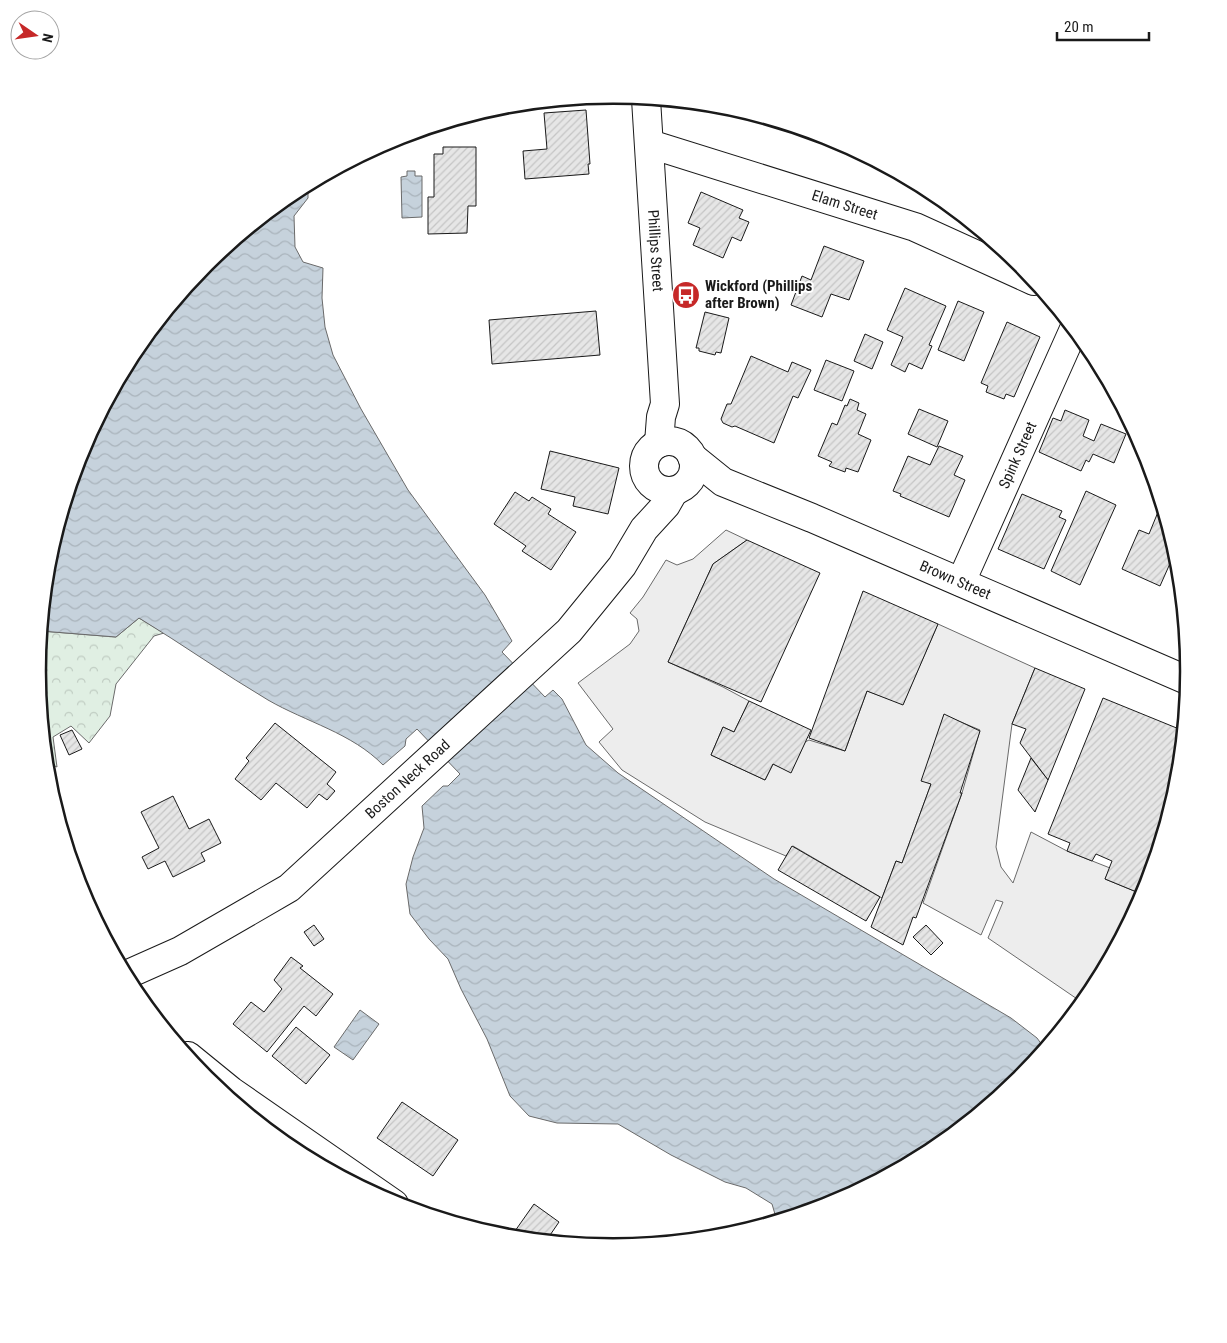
<svg xmlns="http://www.w3.org/2000/svg" width="1227" height="1343" font-family="'Roboto Condensed',sans-serif">
  <defs>
    <pattern id="forest-crowns" width="20" height="18" patternUnits="userSpaceOnUse" patternTransform="scale(1.25)"><rect width="20" height="18" fill="#e0efe3"/><path d="M2 6a3 3 0 1 1 6 0M12 15a3 3 0 1 1 6 0" fill="none" stroke="#c0ccc2"/></pattern>
    <pattern id="water-waves" width="16" height="10" patternUnits="userSpaceOnUse" patternTransform="scale(1.25)"><rect width="16" height="10" fill="#c6d2dc"/><path d="M0 5q4-4 8 0t8 0" fill="none" stroke="#aab4bc"/></pattern>
    <pattern id="building-hatch" width="6" height="6" patternUnits="userSpaceOnUse" patternTransform="scale(1.25)"><rect width="6" height="6" fill="#e6e6e6"/><path d="M-1 1l2-2M0 6l6-6M5 7l2-2" fill="none" stroke="#c5c5c5"/></pattern>
  </defs>
  <rect width="100%" height="100%" fill="#fff"/>
  <path fill="url(#forest-crowns)" stroke="#6a6a6a" d="M 139,618 L 164,633 L 154,636 L 116,684 L 110,716 L 89,743 L 71,726 L 53,737 L 57,767 L 46,762 L 38,671 L 41,631 L 116,637 Z"/>
  <path fill="#ededed" stroke="#6a6a6a" d="M 726,530 L 747,540 L 713,564 L 668,662 L 723,687 L 749,701 L 734,732 L 723,727 L 711,755 L 765,780 L 773,764 L 791,772 L 805,742 L 809,740 L 845,751 L 867,691 L 903,704 L 938,624 L 1035,668 L 1012,724 L 996,847 L 1001,867 L 1013,883 L 1031,832 L 1067,851 L 1110,868 L 1105,879 L 1144,895 L 1092,992 L 1083,1003 L 988,938 L 1003,902 L 996,900 L 981,935 L 923,903 L 962,793 L 980,730 L 944,715 L 922,780 L 931,784 L 902,863 L 896,861 L 882,898 L 793,846 L 786,856 L 705,822 L 622,770 L 599,742 L 613,729 L 578,683 L 630,644 L 639,631 L 637,619 L 630,613 L 643,597 L 666,560 L 677,565 L 693,559 Z"/>
  <g fill="url(#water-waves)" stroke="#6a6a6a">
    <path d="M 407,171 L 415,171 L 415,176 L 422,176 L 422,217 L 402,218 L 401,177 L 407,176 Z"/>
    <path d="M 308,185 L 308,198 L 294,216 L 295,247 L 303,262 L 323,268 L 322,298 L 325,327 L 333,355 L 361,409 L 408,490 L 485,595 L 512,641 L 502,652 L 545,697 L 553,690 L 562,699 L 586,745 L 618,773 L 774,879 L 1011,1018 L 1037,1038 L 1045,1049 L 1021,1079 L 933,1151 L 834,1204 L 777,1221 L 772,1204 L 746,1188 L 725,1182 L 671,1155 L 618,1124 L 557,1123 L 529,1116 L 510,1096 L 487,1039 L 461,989 L 448,959 L 429,939 L 410,914 L 406,884 L 413,857 L 424,828 L 422,806 L 443,786 L 448,786 L 460,774 L 417,729 L 406,739 L 405,746 L 383,765 C 352,733 306,722 268,700 C 224,674 182,644 139,618 L 116,637 L 41,631 L 49,559 L 81,451 L 135,351 L 206,264 L 294,192 Z"/>
    <path d="M 360,1010 L 379,1024 L 353,1060 L 334,1047 Z"/>
  </g>
  <g fill="url(#building-hatch)" stroke="#1a1a1a">
    <path d="M 586,110 L 590,164 L 588,164 L 589,174 L 525,179 L 523,151 L 547,149 L 544,113 Z"/>
    <path d="M 443,147 L 476,147 L 476,206 L 468,206 L 467,233 L 428,234 L 428,197 L 434,197 L 434,154 L 443,154 Z"/>
    <path d="M 701,192 L 743,210 L 739,218 L 749,222 L 741,241 L 732,237 L 723,258 L 693,245 L 700,228 L 688,223 Z"/>
    <path d="M 824,246 L 864,261 L 849,300 L 831,294 L 822,317 L 791,305 L 802,276 L 811,280 Z"/>
    <path d="M 905,288 L 946,306 L 929,345 L 932,346 L 922,369 L 909,363 L 905,372 L 891,365 L 903,337 L 887,330 Z"/>
    <path d="M 958,301 L 984,312 L 964,361 L 938,350 Z"/>
    <path d="M 596,311 L 600,355 L 492,364 L 489,320 Z"/>
    <path d="M 705,312 L 729,318 L 721,353 L 716,352 L 715,355 L 699,351 L 699,348 L 696,348 Z"/>
    <path d="M 1007,322 L 1040,337 L 1014,397 L 1006,394 L 1004,399 L 986,392 L 988,386 L 981,383 Z"/>
    <path d="M 865,334 L 883,342 L 872,369 L 854,361 Z"/>
    <path d="M 751,356 L 788,372 L 792,362 L 811,370 L 798,398 L 793,396 L 774,443 L 735,426 L 732,427 L 723,423 L 721,419 L 727,404 L 731,404 Z"/>
    <path d="M 826,360 L 854,371 L 842,401 L 814,390 Z"/>
    <path d="M 850,399 L 859,403 L 857,410 L 866,414 L 858,434 L 871,440 L 858,472 L 846,468 L 845,472 L 829,466 L 832,462 L 818,456 L 832,423 L 837,425 L 845,405 L 847,406 Z"/>
    <path d="M 919,409 L 948,421 L 937,447 L 908,434 Z"/>
    <path d="M 1065,410 L 1089,420 L 1083,436 L 1094,441 L 1101,424 L 1126,434 L 1114,463 L 1093,454 L 1089,462 L 1086,460 L 1081,471 L 1039,452 L 1053,418 L 1061,421 Z"/>
    <path d="M 939,446 L 963,456 L 954,475 L 965,480 L 949,517 L 900,496 L 901,494 L 893,491 L 908,456 L 930,465 Z"/>
    <path d="M 550,451 L 619,468 L 608,514 L 573,506 L 575,497 L 541,489 Z"/>
    <path d="M 1086,491 L 1116,505 L 1080,585 L 1051,571 Z"/>
    <path d="M 515,492 L 529,501 L 532,497 L 551,509 L 548,514 L 576,532 L 551,570 L 522,551 L 526,546 L 494,524 Z"/>
    <path d="M 1022,494 L 1062,511 L 1059,517 L 1066,520 L 1044,569 L 998,549 Z"/>
    <path d="M 1158,512 L 1165,515 L 1176,550 L 1160,586 L 1122,569 L 1139,530 L 1149,534 Z"/>
    <path d="M 747,540 L 820,573 L 761,702 L 668,662 L 713,564 Z"/>
    <path d="M 863,591 L 938,624 L 903,705 L 867,691 L 845,751 L 809,738 Z"/>
    <path d="M 1035,668 L 1085,689 L 1048,780 L 1020,743 L 1026,729 L 1012,724 Z"/>
    <path d="M 1103,698 L 1184,731 L 1178,784 L 1144,895 L 1105,879 L 1112,861 L 1096,854 L 1092,861 L 1067,851 L 1070,843 L 1048,834 Z"/>
    <path d="M 749,701 L 811,730 L 791,773 L 773,764 L 765,780 L 711,755 L 723,727 L 734,732 Z"/>
    <path d="M 944,714 L 980,731 L 960,793 L 962,793 L 916,918 L 913,917 L 903,945 L 871,927 L 896,861 L 902,863 L 931,784 L 921,781 Z"/>
    <path d="M 275,723 L 336,772 L 327,784 L 335,791 L 327,800 L 319,794 L 307,808 L 276,783 L 261,800 L 235,779 L 249,761 L 246,758 Z"/>
    <path d="M 72,730 L 82,749 L 69,755 L 60,735 Z"/>
    <path d="M 1031,758 L 1048,780 L 1035,812 L 1018,790 Z"/>
    <path d="M 173,796 L 189,829 L 209,819 L 221,843 L 201,853 L 205,861 L 173,877 L 165,861 L 148,869 L 142,857 L 159,848 L 141,812 Z"/>
    <path d="M 792,846 L 880,897 L 866,921 L 778,870 Z"/>
    <path d="M 314,925 L 324,939 L 314,946 L 304,932 Z"/>
    <path d="M 926,925 L 943,943 L 931,955 L 913,937 Z"/>
    <path d="M 291,957 L 303,966 L 300,968 L 333,994 L 316,1016 L 304,1006 L 267,1052 L 233,1024 L 251,1002 L 264,1012 L 282,989 L 274,980 Z"/>
    <path d="M 296,1027 L 330,1055 L 306,1084 L 272,1056 Z"/>
    <path d="M 402,1102 L 458,1140 L 433,1176 L 377,1138 Z"/>
    <path d="M 534,1204 L 559,1222 L 546,1241 L 526,1239 L 515,1231 Z"/>
  </g>
  <g fill="none" stroke-linecap="round" stroke-linejoin="round">
    <g stroke="#1a1a1a" stroke-width="30">
      <g id="minor">
        <path id="s1" d="M 650,144 L 915,227 L 1034,281"/>
        <path id="s2" d="M 961,582 L 1074,329"/>
        <path d="M 188,1056 L 231,1091 L 394,1204"/>
      </g>
    </g>
    <g stroke="#1a1a1a" stroke-width="30">
      <g id="major">
        <path id="s3" d="M 646,99 L 665,404 L 661,417 L 659,443"/>
        <circle cx="669" cy="466" r="25"/>
        <path id="s4" d="M 692,457 L 723,482 L 812,518 L 1189,681"/>
        <path id="s5" d="M 126,975 L 180,951 L 289,888 L 569,631 L 622,566 L 644,529 L 666,505 L 674,491"/>
      </g>
    </g>
    <use href="#minor" stroke="#fff" stroke-width="28"/>
    <use href="#major" stroke="#fff" stroke-width="28"/>
  </g>
  <defs>
    <g id="bus-disc" transform="scale(1.4375)"><circle r="9.5" fill="#c62828" stroke="#fff"/><path d="M-5-6H5V4H4V6H2V4H-2V6H-4V4H-5ZM-3.5-4V0h7V-4ZM-3.5 1.2v1.5H-2V1.2ZM2 1.2v1.5H3.5V1.2Z" fill="#fff"/></g>
  </defs>
  <g fill-rule="evenodd">
    <use href="#bus-disc" x="686" y="295"/>
  </g>
  <g text-anchor="middle" stroke-width="4" stroke-linejoin="round" paint-order="stroke">
    <g font-size="15" fill="#1a1a1a" stroke="#fff">
      <text dy="5" stroke="none"><textPath href="#s1" startOffset="204">Elam Street</textPath></text>
      <text dy="5" stroke="none"><textPath href="#s3" startOffset="152">Phillips Street</textPath></text>
      <text dy="5" stroke="none"><textPath href="#s2" startOffset="139">Spink Street</textPath></text>
      <text dy="5" stroke="none"><textPath href="#s4" startOffset="292">Brown Street</textPath></text>
      <text dy="5" stroke="none"><textPath href="#s5" startOffset="346">Boston Neck Road</textPath></text>
    </g>
    <g font-size="15" font-weight="bold" fill="#1a1a1a" stroke="#fff" text-anchor="start">
      <text x="705" y="291">Wickford (Phillips<tspan x="705" dy="17">after Brown)</tspan></text>
    </g>
  </g>
  <path d="M0 0H1227V1343H0ZM46 671a567 567 0 1 1 1134 0a567 567 0 1 1-1134 0Z" fill="#fff" fill-rule="evenodd"/>
  <path fill="none" stroke="#1a1a1a" stroke-width="2.5" d="M46 671a567 567 0 1 1 1134 0a567 567 0 1 1-1134 0Z"/>
  <g transform="translate(35 35) rotate(103)"><circle r="24" fill="#ffffff" stroke="#a3a3a3"/>
  <path d="M0-4L9 19L0 12L-9 19Z" fill="#c62828"/>
  <text y="-8" font-size="14" font-weight="bold" text-anchor="middle" fill="#1a1a1a">N</text>
  </g>
  <path d="M1057 32v8h92v-8" fill="none" stroke="#1a1a1a" stroke-width="2.5"/>
  <text x="1064" y="32" font-size="15" fill="#1a1a1a" stroke="#ffffff" stroke-width="4" paint-order="stroke">20 m</text>
</svg>
